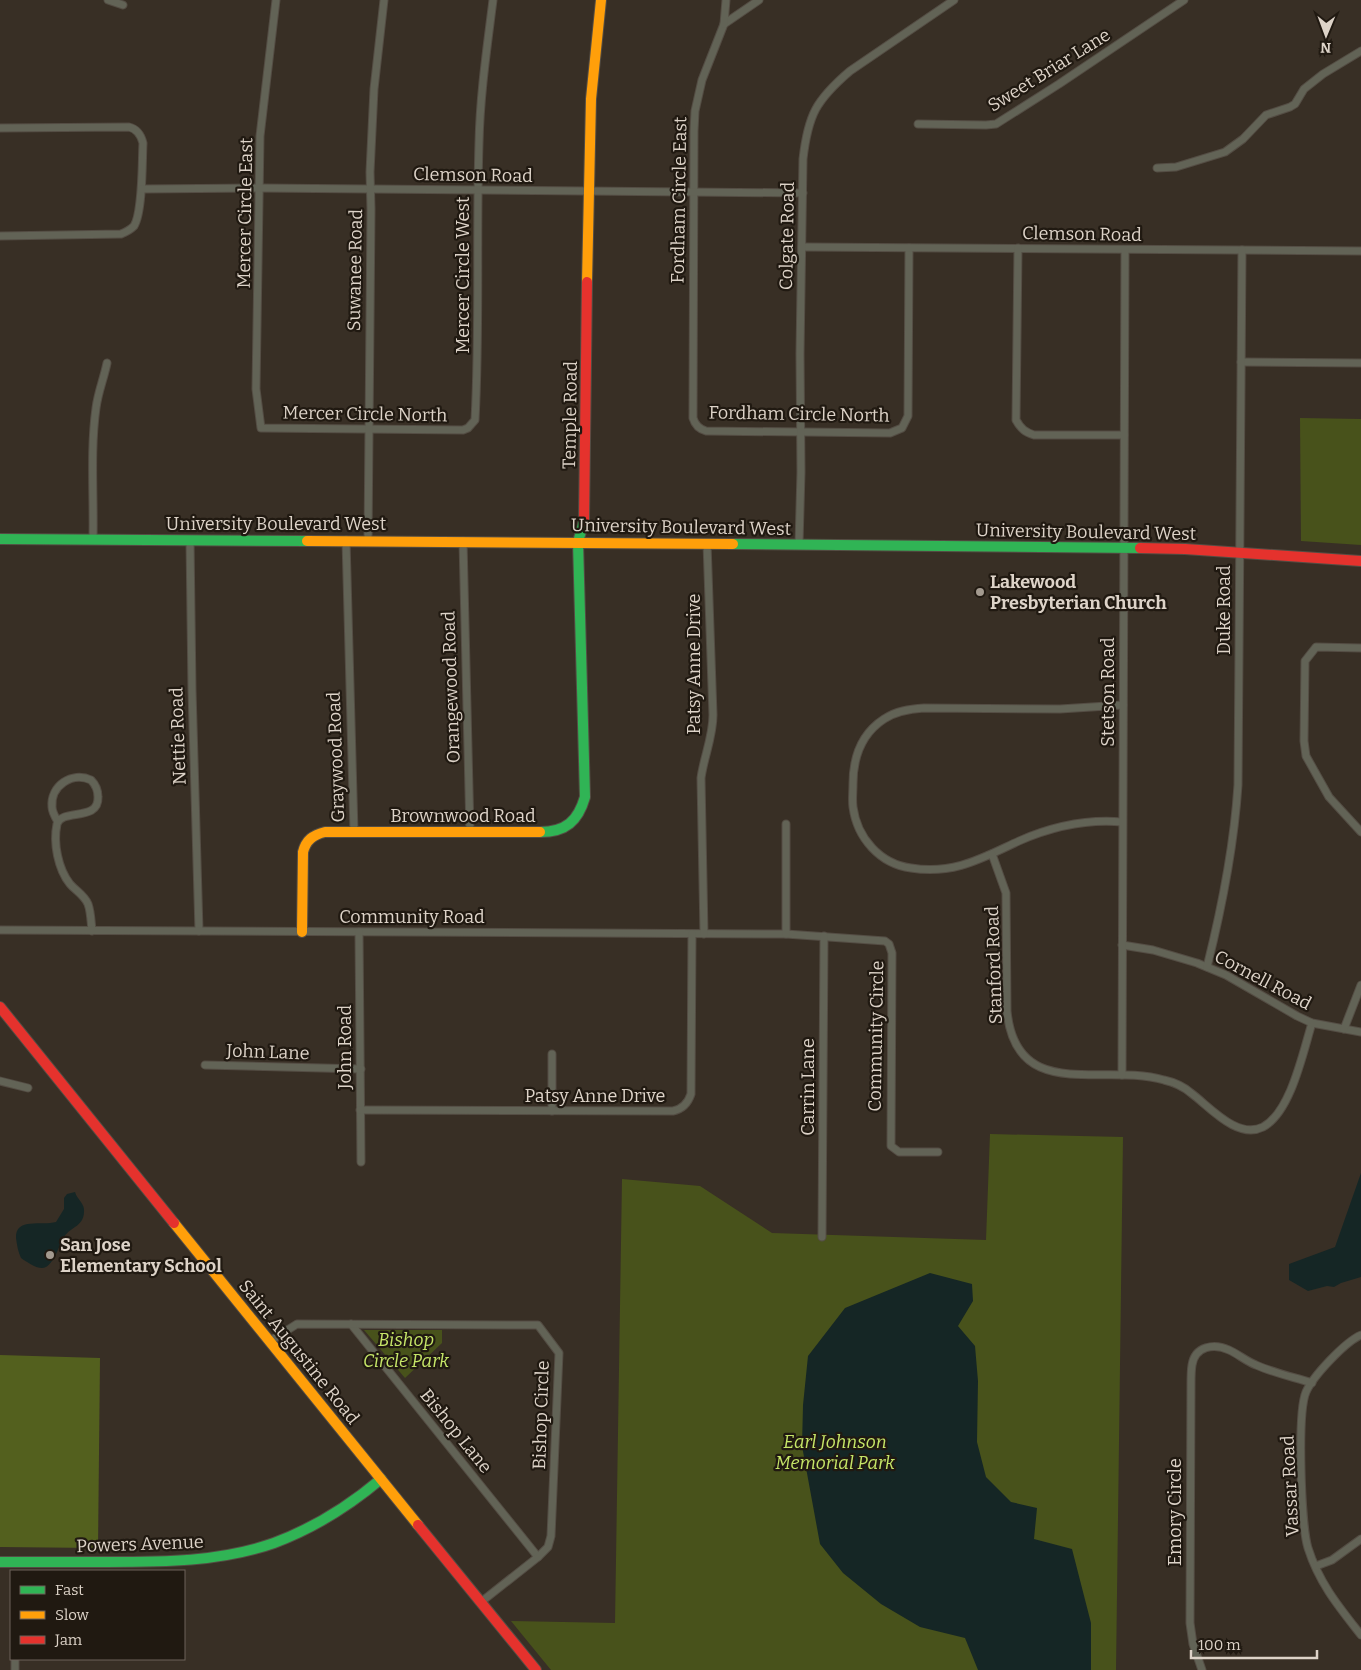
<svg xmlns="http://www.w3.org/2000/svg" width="1361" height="1670" font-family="Bitter,serif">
  <rect width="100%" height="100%" fill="#382f25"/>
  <g fill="#48521b">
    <path d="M 1300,418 L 1361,419 L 1361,545 L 1301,541 Z"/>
    <path d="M 990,1134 L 1123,1137 L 1116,1670 L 551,1670 L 511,1621 L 615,1623 L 622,1179 L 700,1186 L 772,1233 L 986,1240 Z"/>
    <path d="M 364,1330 L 442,1330 L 442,1343 L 405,1378 Z"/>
  </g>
  <path fill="#53601e" d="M 0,1355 L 100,1358 L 98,1548 L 0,1547 Z"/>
  <g fill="#152625">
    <path d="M 1361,1173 L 1361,1277 L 1341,1283 L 1334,1287 L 1327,1286 L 1308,1291 L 1289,1280 L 1289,1264 L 1335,1247 Z"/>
    <path d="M 75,1192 C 77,1199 83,1202 84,1209 C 85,1227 71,1226 64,1237 C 59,1245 55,1262 46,1267 C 39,1271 27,1262 21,1258 C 18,1252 17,1245 16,1238 C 15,1217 42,1226 56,1222 L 64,1209 L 64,1198 L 67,1194 Z"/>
    <path d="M 930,1273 L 972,1284 L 973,1301 L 958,1326 L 975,1346 L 978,1381 L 977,1442 L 986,1477 L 1011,1502 L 1037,1508 L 1034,1539 L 1072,1549 L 1091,1623 L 1091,1670 L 978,1670 L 965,1638 L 920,1627 L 881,1604 L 843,1573 L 820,1544 L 802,1446 L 803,1405 L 808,1356 L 845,1308 Z"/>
  </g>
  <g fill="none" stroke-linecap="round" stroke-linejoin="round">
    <g stroke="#544d44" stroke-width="9">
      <g id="street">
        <path d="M 108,0 L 123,5"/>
        <path d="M 276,0 L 260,136 L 256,389 L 261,428 L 463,430 L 468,428 L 475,420 C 480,328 476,236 479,143 C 480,95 487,48 493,0"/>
        <path d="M 759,0 L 724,24 L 702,80 L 695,111 L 694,131 L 693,418 C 695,425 699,429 706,431 L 890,433 L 902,428 L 908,416 L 909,248"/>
        <path d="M 724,24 L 726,0"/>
        <path d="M 918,124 L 986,125 L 996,124 L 1059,84 L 1184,0"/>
        <path d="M 0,128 L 129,127 C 137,129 141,135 143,143 C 142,160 143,212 134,226 C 130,230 126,232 121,234 L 0,236"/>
        <path d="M 1157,168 L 1176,167 L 1225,152 L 1243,139 L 1266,115 L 1290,107 L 1295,104 L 1304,89 L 1323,74 L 1361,51"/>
        <path d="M 142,189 L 259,188 L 803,193"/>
        <path d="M 802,247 L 1361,251"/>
        <path d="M 1018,248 L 1016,420 C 1021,429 1025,432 1034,435 L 1124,435"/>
        <path d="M 1241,362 L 1361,363"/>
        <path d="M 93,539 C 94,496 90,451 96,408 C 98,392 104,378 107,363"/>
        <path d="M 190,540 L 192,690 L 199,931"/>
        <path d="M 346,540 L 354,832"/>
        <path d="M 368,541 L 371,209 L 370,172 L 374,89 L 384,0"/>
        <path d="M 463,541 L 470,832"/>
        <path d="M 799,544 L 801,472 L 800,354 L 803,159 C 808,115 816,100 850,71 L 954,0"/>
        <path d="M 1361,648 L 1316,647 L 1305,661 L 1304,741 L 1306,756 L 1329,797 L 1361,832"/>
        <path d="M 58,822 C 55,817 52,812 52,807 C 50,786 72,771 91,780 C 96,785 98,790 98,797 C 99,822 62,808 57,824 C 53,843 58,869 70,884 C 76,891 84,895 88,904 C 91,912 91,922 92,931"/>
        <path d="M 1122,822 C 1087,819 1051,827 1019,841 C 982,858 954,875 911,868 C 880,864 857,838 853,807 C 852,800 853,792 853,784 C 853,759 861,734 884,719 C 896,711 909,709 924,708 L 1060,709 L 1123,705"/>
        <path d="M 992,854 L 1006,893 L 1007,1011 C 1016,1104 1104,1062 1164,1080 C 1173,1082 1184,1087 1191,1093 C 1209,1106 1237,1140 1263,1127 C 1291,1112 1303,1052 1312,1023"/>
        <path d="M 0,930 L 786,934 L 885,941 L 889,944 L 892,953 L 891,1146 L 899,1152 L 938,1152"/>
        <path d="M 359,932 L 361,1162"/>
        <path d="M 704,934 L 701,778 C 704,756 713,737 713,715 L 707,543"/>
        <path d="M 786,934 L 786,824"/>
        <path d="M 1122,945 L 1153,950 L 1197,963 L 1226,975 L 1297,1016 L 1312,1023 L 1361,1032"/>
        <path d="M 1207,967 C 1222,907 1234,847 1238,785 L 1242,250"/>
        <path d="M 1344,1029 L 1361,985"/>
        <path d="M 552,1054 L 552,1111"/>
        <path d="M 205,1065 L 361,1069"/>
        <path d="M 1122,1075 L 1125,250"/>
        <path d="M 0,1081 L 28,1088"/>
        <path d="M 360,1110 L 673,1111 C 683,1109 688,1103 691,1094 L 692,934"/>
        <path d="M 822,1237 L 824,936"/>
        <path d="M 351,1324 L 538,1557"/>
        <path d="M 1361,1335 C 1345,1342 1313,1376 1306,1392 C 1297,1413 1301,1525 1308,1548 C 1319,1583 1339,1607 1361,1635"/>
        <path d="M 270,1341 L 297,1324 L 538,1325 L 559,1353 L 551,1536 L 548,1547 L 538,1557 L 481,1602"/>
        <path d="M 1316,1566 L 1332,1560 L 1361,1539"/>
        <path d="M 15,1670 L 15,1659"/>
        <path d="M 1202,1670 L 1193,1644 L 1190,1623 L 1191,1384 C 1191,1378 1191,1371 1192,1365 C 1195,1346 1214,1343 1229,1350 C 1238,1354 1246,1361 1256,1365 C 1274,1373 1293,1377 1312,1383"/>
      </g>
    </g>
    <g stroke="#544d44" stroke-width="12">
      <g id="fast">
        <path d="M 0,539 L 307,541"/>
        <path d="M 733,544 L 1140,548"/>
        <path d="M 540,832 C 566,832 578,821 585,797 L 578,542 L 584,521"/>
        <path d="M 0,1562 C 35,1562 71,1562 106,1562 C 163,1562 220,1562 274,1543 C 314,1528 349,1506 381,1479"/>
      </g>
    </g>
    <g stroke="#544d44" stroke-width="12">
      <g id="slow">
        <path d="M 587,282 L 591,99 L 601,0"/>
        <path d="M 307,541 L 733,544"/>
        <path d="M 302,932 L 303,852 C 306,840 313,835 325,832 L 540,832"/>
        <path d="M 174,1223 L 418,1525"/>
      </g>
    </g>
    <g stroke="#544d44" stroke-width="12">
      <g id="jam">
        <path d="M 584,521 L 587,282"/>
        <path d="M 1140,548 L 1185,549 L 1361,561"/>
        <path d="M 0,1007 L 174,1223"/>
        <path d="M 418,1525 L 536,1670"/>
      </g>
    </g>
    <use href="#street" stroke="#626356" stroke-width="7"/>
    <use href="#fast" stroke="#30b455" stroke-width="10"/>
    <use href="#slow" stroke="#ff9f0a" stroke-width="10"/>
    <use href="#jam" stroke="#e5322d" stroke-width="10"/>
  </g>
  <g fill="#a39a8f" stroke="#201911" stroke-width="2">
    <circle cx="980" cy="592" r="5"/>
    <circle cx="50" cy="1255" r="5"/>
  </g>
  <g text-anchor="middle" stroke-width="4.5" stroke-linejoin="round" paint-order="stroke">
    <g font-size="18" fill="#ddd3c8" stroke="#201911">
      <text transform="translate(1049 70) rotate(-32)" y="6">Sweet Briar Lane</text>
      <text transform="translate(473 175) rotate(1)" y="6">Clemson Road</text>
      <text transform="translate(679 200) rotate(-89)" y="6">Fordham Circle East</text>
      <text transform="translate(245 213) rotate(-89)" y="6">Mercer Circle East</text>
      <text transform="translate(1082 234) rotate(1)" y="6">Clemson Road</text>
      <text transform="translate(787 236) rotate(-89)" y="6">Colgate Road</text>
      <text transform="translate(355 270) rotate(-89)" y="6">Suwanee Road</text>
      <text transform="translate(463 275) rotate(-90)" y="6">Mercer Circle West</text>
      <text transform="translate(365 414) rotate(1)" y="6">Mercer Circle North</text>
      <text transform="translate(799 414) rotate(1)" y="6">Fordham Circle North</text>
      <text transform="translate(570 415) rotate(-89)" y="6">Temple Road</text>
      <text x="276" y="530">University Boulevard West</text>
      <text transform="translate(681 527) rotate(1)" y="6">University Boulevard West</text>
      <text transform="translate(1086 532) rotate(1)" y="6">University Boulevard West</text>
      <text transform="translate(1224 610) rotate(-90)" y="6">Duke Road</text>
      <text transform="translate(694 664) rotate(-90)" y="6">Patsy Anne Drive</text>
      <text transform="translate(451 687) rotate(-92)" y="6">Orangewood Road</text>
      <text transform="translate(1108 692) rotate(-90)" y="6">Stetson Road</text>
      <text transform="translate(178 736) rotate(-92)" y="6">Nettie Road</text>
      <text transform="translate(336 757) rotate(-92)" y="6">Graywood Road</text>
      <text x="463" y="822">Brownwood Road</text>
      <text x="412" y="923">Community Road</text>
      <text transform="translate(994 965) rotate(-92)" y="6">Stanford Road</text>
      <text transform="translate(1263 980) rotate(28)" y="6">Cornell Road</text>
      <text transform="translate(876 1036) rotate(-89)" y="6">Community Circle</text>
      <text transform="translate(345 1047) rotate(-90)" y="6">John Road</text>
      <text transform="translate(268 1052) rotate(2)" y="6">John Lane</text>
      <text transform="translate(808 1087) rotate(-90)" y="6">Carrin Lane</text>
      <text x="595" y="1102">Patsy Anne Drive</text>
      <text transform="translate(299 1352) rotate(51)" y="6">Saint Augustine Road</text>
      <text transform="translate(541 1415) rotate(-88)" y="6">Bishop Circle</text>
      <text transform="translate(456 1431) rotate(51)" y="6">Bishop Lane</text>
      <text transform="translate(1290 1486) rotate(-93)" y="6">Vassar Road</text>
      <text transform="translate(1175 1512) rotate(-90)" y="6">Emory Circle</text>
      <text transform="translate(140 1544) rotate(-2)" y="6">Powers Avenue</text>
    </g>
    <g font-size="18" font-weight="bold" fill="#ddd3c8" stroke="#201911" text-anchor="start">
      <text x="990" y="588">Lakewood<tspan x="990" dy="21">Presbyterian Church</tspan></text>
      <text x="60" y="1251">San Jose<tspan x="60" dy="21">Elementary School</tspan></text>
    </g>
    <g font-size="18" font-style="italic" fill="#c6e668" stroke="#201911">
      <text x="406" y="1346">Bishop<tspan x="406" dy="21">Circle Park</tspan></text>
      <text x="835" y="1448">Earl Johnson<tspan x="835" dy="21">Memorial Park</tspan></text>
    </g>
  </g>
  <rect x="10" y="1570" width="175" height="90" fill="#201911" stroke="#6c635a"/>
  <rect x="20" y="1586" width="25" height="8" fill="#30b455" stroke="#6c635a"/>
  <text x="55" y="1595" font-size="15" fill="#ddd3c8">Fast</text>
  <rect x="20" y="1611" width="25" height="8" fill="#ff9f0a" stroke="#6c635a"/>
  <text x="55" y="1620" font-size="15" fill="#ddd3c8">Slow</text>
  <rect x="20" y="1636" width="25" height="8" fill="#e5322d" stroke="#6c635a"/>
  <text x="55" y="1645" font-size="15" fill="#ddd3c8">Jam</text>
  <g transform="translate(1326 35) rotate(181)" stroke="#201911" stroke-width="4" paint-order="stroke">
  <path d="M0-4L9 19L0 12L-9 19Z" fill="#ddd3c8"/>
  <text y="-8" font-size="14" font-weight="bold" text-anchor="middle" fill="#ddd3c8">N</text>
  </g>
  <path d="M1191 1650v8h126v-8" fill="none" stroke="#ddd3c8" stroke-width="2.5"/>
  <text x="1198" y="1650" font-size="15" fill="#ddd3c8" stroke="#201911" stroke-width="4" paint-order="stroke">100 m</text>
</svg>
